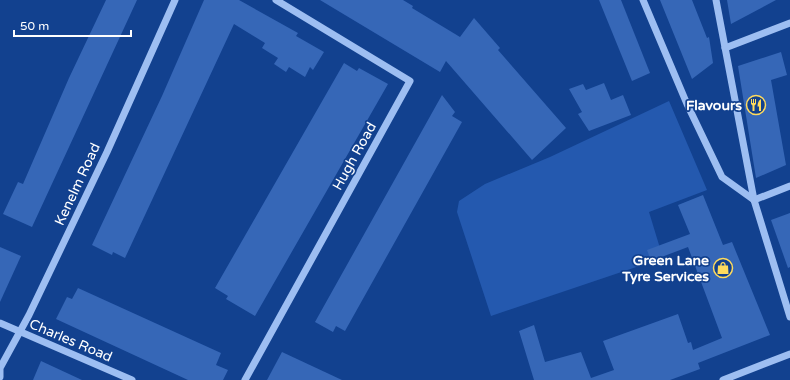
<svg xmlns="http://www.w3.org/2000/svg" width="790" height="380" font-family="'Varela Round',sans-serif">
  <rect width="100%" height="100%" fill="#12418f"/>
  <path fill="#2459af" d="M 669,101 L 707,190 L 649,212 L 663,258 L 491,316 L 457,212 L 459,201 L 485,184 L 550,157 Z"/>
  <g fill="#3667b7">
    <path d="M 106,0 L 137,0 L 32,227 L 3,214 L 18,182 L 23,184 L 69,78 Z"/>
    <path d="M 204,0 L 239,0 L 298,33 L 296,36 L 324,52 L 313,70 L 310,67 L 305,77 L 289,67 L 286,72 L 274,64 L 278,58 L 262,48 L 265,43 L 234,24 L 125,258 L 113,252 L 112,255 L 92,245 L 162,96 Z"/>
    <path d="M 320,0 L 403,0 L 413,6 L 412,8 L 460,37 L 474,18 L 500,48 L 498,50 L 566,128 L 532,160 L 446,61 L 440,72 Z"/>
    <path d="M 599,0 L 621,0 L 650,73 L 632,81 Z"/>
    <path d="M 660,0 L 692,0 L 707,38 L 709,37 L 713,63 L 692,79 Z"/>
    <path d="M 727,0 L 776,0 L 731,24 Z"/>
    <path d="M 781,52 L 787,75 L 771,80 L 786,165 L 756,178 L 738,66 Z"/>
    <path d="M 344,63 L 357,71 L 359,68 L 388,84 L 255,316 L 226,299 L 228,296 L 215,288 Z"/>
    <path d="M 604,83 L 611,100 L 623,95 L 631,115 L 589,131 L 578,114 L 582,112 L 569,89 L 583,84 L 586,90 Z"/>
    <path d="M 442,95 L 455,112 L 452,116 L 462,122 L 345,331 L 336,326 L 333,332 L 315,322 Z"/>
    <path d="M 703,195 L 723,245 L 732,242 L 770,335 L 698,363 L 700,369 L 670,380 L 534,380 L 519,331 L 534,325 L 545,362 L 581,352 L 591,378 L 614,370 L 603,341 L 678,314 L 688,343 L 691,342 L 693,350 L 722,338 L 688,247 L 651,261 L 647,250 L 690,234 L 678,205 Z"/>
    <path d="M 790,213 L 790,267 L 788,268 L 771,220 Z"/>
    <path d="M 0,247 L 21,256 L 0,302 Z"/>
    <path d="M 78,288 L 221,353 L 216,365 L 228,370 L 223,380 L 188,380 L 56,319 L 67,297 L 72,299 Z"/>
    <path d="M 282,352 L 342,380 L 267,380 Z"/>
    <path d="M 41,361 L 82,380 L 33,380 Z"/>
  </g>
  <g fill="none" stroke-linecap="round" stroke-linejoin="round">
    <g stroke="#9dbef2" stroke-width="7">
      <path d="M 643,0 L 687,104 L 722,177 L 754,200"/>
      <path d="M 716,0 L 754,200 L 790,317"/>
      <path d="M 725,48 L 790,23"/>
      <path d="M 754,200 L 790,186"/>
      <path d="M 0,323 L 132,380"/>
      <path d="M 0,377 L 0,368 L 29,315 L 107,152 L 175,0"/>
      <path d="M 245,380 L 410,81 L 276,0"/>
      <path d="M 723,380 L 790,354"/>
    </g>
  </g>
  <defs>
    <g id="restaurant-ring" transform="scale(1)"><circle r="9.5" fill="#12418f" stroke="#ffdb5d" stroke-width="1.5"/><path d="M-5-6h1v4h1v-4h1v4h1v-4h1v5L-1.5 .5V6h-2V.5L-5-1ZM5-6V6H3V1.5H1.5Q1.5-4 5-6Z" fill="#ffdb5d"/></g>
    <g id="shop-ring" transform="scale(1)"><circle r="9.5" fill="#12418f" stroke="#ffdb5d" stroke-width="1.5"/><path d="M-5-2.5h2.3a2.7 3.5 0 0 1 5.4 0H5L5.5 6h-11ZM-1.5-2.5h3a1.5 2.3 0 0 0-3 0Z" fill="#ffdb5d"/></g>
  </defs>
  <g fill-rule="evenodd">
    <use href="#restaurant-ring" x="756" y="105"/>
    <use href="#shop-ring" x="723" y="268"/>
  </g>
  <g text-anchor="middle" stroke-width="3.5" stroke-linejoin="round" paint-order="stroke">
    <g font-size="14" font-weight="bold" fill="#fff" stroke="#12418f" text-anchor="end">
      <text x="742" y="110">Flavours</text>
      <text x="709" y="265">Green Lane<tspan x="709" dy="16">Tyre Services</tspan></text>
    </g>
    <g font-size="14" fill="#fff" stroke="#12418f">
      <text transform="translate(354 156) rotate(-61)" y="5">Hugh Road</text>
      <text transform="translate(77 184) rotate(-65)" y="5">Kenelm Road</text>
      <text transform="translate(71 340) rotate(23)" y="5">Charles Road</text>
    </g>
  </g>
  <path d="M14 30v6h117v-6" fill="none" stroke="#ffffff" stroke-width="2"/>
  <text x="20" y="30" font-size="12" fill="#ffffff" stroke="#12418f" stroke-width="3" paint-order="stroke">50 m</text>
</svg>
